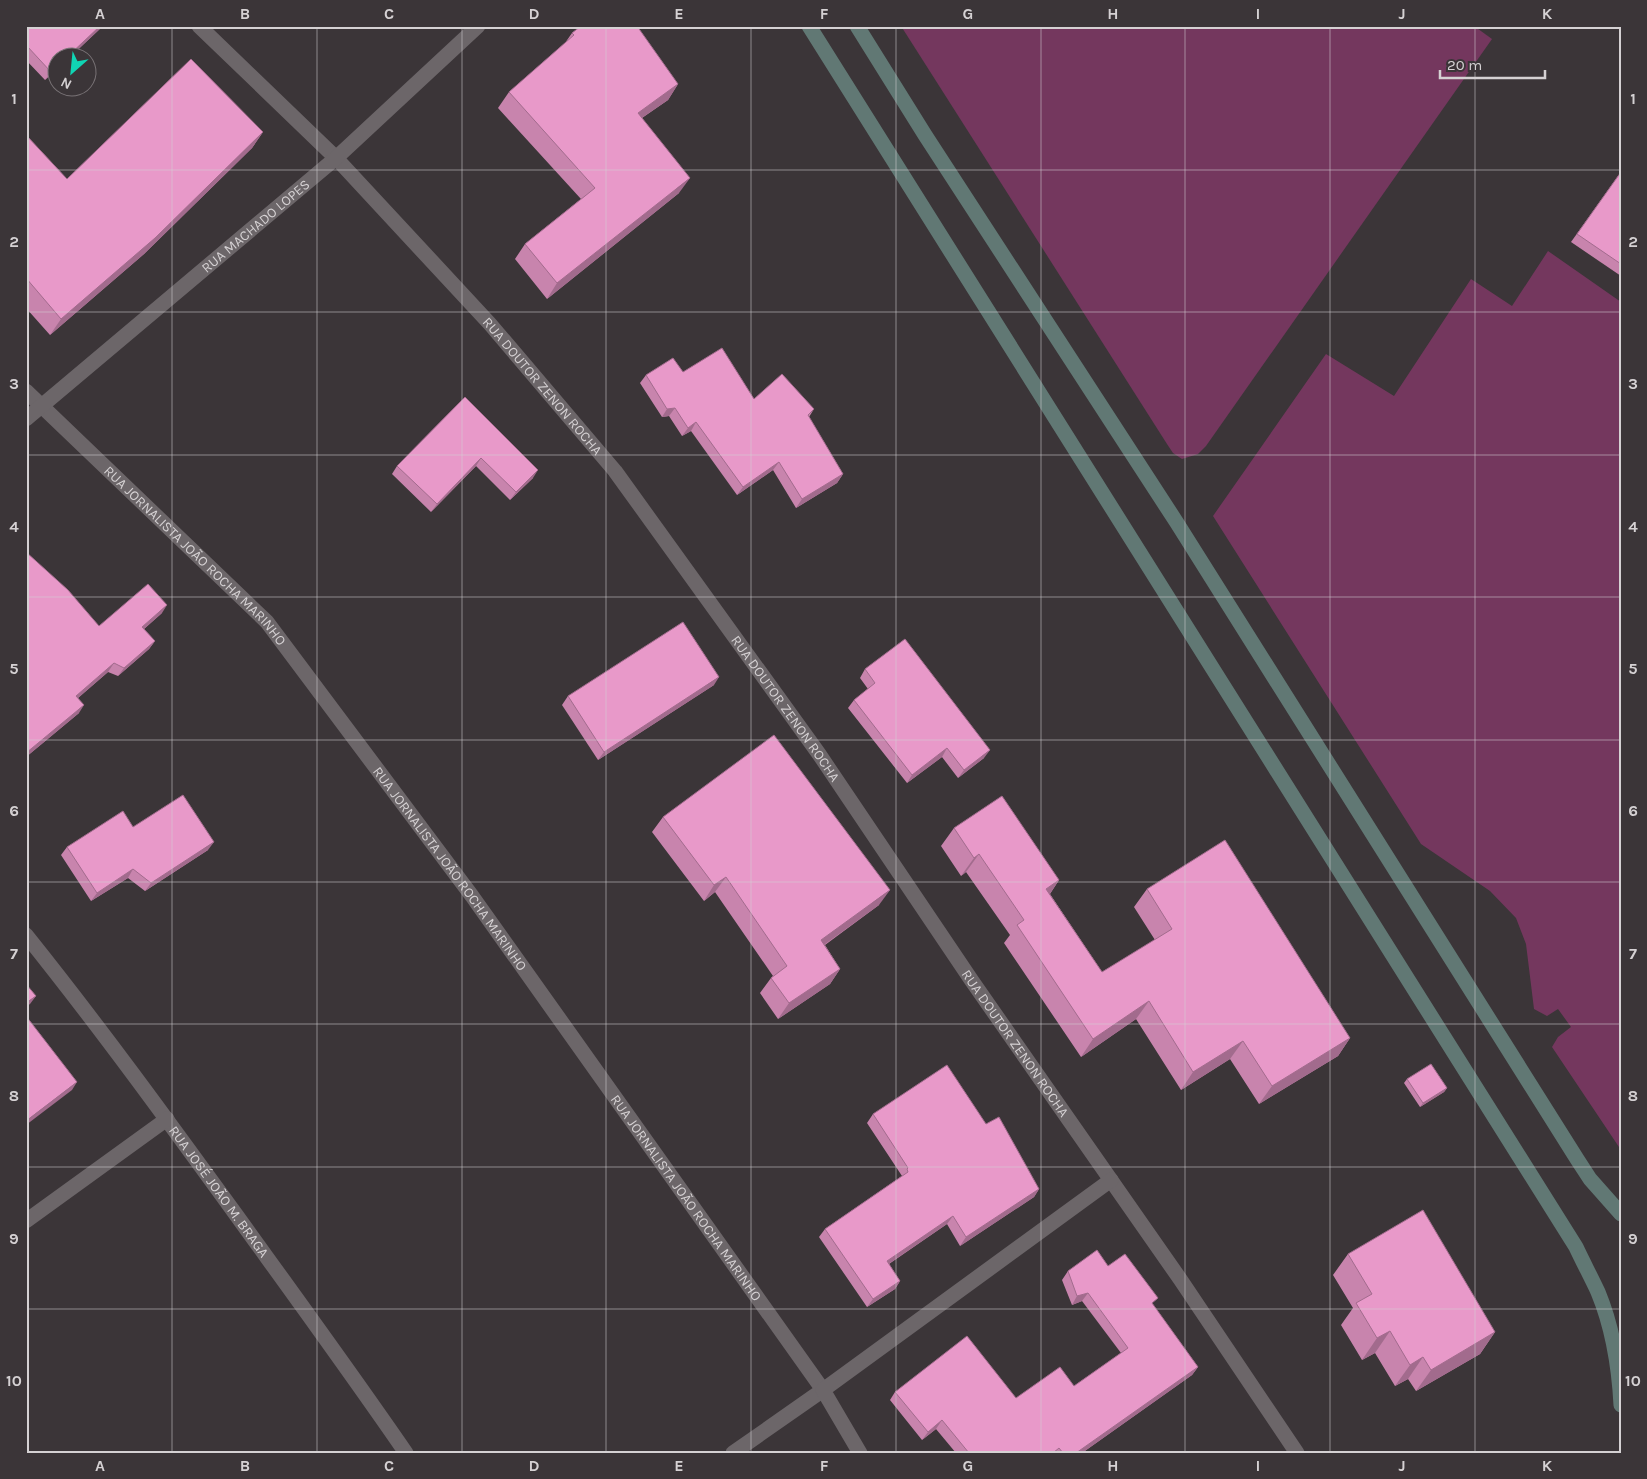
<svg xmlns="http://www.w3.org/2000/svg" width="1647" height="1479" font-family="Karla,sans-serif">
  <rect width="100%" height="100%" fill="#3b3538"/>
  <g fill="#74375e">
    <path d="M 901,26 L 1474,26 L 1492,39 L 1206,446 L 1198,454 L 1182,459 L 1173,453 L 1167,444 Z"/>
    <path d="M 1548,251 L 1621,302 L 1621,1150 L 1552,1047 L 1558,1037 L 1571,1027 L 1558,1009 L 1547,1016 L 1534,1009 L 1526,944 L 1516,918 L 1490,891 L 1421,844 L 1213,516 L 1326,354 L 1394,396 L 1471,279 L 1512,306 Z"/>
  </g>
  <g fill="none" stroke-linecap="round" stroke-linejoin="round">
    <g stroke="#6c6669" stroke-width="15">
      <path id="s1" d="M 199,26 L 336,158 L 490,324 L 615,471 L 819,754 L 972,981 L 1180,1279 L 1297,1453"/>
      <path id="s2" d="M 26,391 L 267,622 L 472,896 L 823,1390 L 733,1453"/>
      <path id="s3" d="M 26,419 L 336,158 L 478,26"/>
      <path id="s4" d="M 26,935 C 99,1026 168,1121 237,1216 C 294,1295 351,1373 406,1453"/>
      <path d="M 26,1221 L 167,1119"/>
      <path d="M 860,1453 L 823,1390 L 1111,1180"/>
    </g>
    <g stroke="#617874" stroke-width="15">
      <path d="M 809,26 L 1576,1247 C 1583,1262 1591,1277 1598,1292 C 1613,1328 1619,1367 1621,1405"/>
      <path d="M 857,26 L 925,135 L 1177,523 L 1577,1159 L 1590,1179 L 1621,1214"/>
    </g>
  </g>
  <g fill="#c884ad">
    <path d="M 26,26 L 103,26 L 69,58 L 58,58 L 58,68 L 45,80 L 26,60 Z"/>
    <path d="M 572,33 L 678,84 L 668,100 L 642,118 L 679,193 L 547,299 L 515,259 L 525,244 L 581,199 L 498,108 L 509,92 L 565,43 Z"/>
    <path d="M 263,132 L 252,148 L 144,254 L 50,335 L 26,308 L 26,135 L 67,179 Z"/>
    <path d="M 1621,172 L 1621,276 L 1571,242 Z"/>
    <path d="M 683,372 L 754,399 L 814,409 L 809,417 L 843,474 L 837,483 L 796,508 L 773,470 L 737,495 L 691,431 L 682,436 L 669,416 L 662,417 L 640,383 L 646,375 Z"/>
    <path d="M 465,397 L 533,478 L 510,500 L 476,466 L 431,512 L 392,474 L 397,466 Z"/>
    <path d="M 26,552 L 99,626 L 162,613 L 144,629 L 155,641 L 149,649 L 118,676 L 108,672 L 78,698 L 79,713 L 26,757 Z"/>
    <path d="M 865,669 L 984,758 L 958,778 L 942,757 L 907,783 L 848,708 L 854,700 L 868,689 L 860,678 Z"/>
    <path d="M 714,685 L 598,760 L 562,705 L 568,696 Z"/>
    <path d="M 663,817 L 879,905 L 825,945 L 840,969 L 830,984 L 778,1019 L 760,993 L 771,978 L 773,976 L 715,892 L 704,901 L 652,832 Z"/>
    <path d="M 133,827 L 208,850 L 145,891 L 128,878 L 91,901 L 61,855 L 67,847 Z"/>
    <path d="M 954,828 L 1059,880 L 1050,894 L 1102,972 L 1155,940 L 1134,907 L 1147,889 L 1350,1038 L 1338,1056 L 1259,1104 L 1230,1059 L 1181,1090 L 1136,1019 L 1081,1057 L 1004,943 L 1010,935 L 966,872 L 961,876 L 941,846 Z"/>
    <path d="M 1407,1079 L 1447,1088 L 1444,1092 L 1420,1107 L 1404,1083 Z"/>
    <path d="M 873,1114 L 986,1124 L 1039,1189 L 1034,1197 L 960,1246 L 947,1224 L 889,1264 L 900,1281 L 895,1289 L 867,1307 L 819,1237 L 825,1229 L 902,1176 L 867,1123 Z"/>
    <path d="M 1348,1254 L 1495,1332 L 1480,1354 L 1416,1391 L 1408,1379 L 1395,1386 L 1375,1353 L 1362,1360 L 1341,1325 L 1353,1308 L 1333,1275 Z"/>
    <path d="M 1108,1266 L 1153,1305 L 1198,1367 L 1192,1375 L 1082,1453 L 956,1453 L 936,1429 L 922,1440 L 890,1400 L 895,1392 L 1016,1398 L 1074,1386 L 1121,1353 L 1082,1301 L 1072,1305 L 1062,1280 L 1068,1271 Z"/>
  </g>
  <g fill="#a26b8d">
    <path d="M 100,26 L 103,26 L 69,58 L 66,58 Z"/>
    <path d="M 58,66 L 58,68 L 45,80 L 51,72 Z"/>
    <path d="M 678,84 L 668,100 L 627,128 L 638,113 Z"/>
    <path d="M 263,132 L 252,148 L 144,254 L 50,335 L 61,319 Z"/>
    <path d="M 690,178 L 679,193 L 547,299 L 557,283 Z"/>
    <path d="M 675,408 L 669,416 L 662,417 L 667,409 Z"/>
    <path d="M 696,422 L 691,431 L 682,436 L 688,428 Z"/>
    <path d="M 481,458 L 476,466 L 431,512 L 437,504 Z"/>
    <path d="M 779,462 L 773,470 L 737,495 L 743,487 Z"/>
    <path d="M 538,470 L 533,478 L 510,500 L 516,492 Z"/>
    <path d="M 843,474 L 837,483 L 796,508 L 802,499 Z"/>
    <path d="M 167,605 L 162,613 L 137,635 L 142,627 Z"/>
    <path d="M 155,641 L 149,649 L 118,676 L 124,668 Z"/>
    <path d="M 114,663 L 108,672 L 71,704 L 76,696 Z"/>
    <path d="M 719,677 L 714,685 L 598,760 L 604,752 Z"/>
    <path d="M 84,705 L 79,713 L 26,757 L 26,753 Z"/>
    <path d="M 947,748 L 942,757 L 907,783 L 912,775 Z"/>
    <path d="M 990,750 L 984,758 L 958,778 L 964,770 Z"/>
    <path d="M 214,842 L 208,850 L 145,891 L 151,883 Z"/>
    <path d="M 979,854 L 966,872 L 961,876 L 974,858 Z"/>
    <path d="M 133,869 L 128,878 L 91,901 L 97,893 Z"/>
    <path d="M 726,877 L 715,892 L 704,901 L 714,885 Z"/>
    <path d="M 1059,880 L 1047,898 L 1046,889 Z"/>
    <path d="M 890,890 L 879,905 L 810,955 L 821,940 Z"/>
    <path d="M 840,969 L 830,984 L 778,1019 L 789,1003 Z"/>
    <path d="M 36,996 L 30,1004 L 26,1007 L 26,1003 Z"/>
    <path d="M 1149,1001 L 1136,1019 L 1081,1057 L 1093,1039 Z"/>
    <path d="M 1350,1038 L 1338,1056 L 1259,1104 L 1272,1086 Z"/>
    <path d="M 1243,1041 L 1230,1059 L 1181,1090 L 1193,1072 Z"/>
    <path d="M 77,1082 L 72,1090 L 26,1125 L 26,1121 Z"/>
    <path d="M 1447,1088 L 1444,1092 L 1420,1107 L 1423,1103 Z"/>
    <path d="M 1039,1189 L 1034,1197 L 960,1246 L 966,1237 Z"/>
    <path d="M 953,1216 L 947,1224 L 881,1269 L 887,1261 Z"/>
    <path d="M 900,1281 L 895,1289 L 867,1307 L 873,1299 Z"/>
    <path d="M 1088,1293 L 1082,1301 L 1072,1305 L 1077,1296 Z"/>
    <path d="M 1390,1331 L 1375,1353 L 1362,1360 L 1377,1338 Z"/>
    <path d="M 1495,1332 L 1480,1354 L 1416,1391 L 1431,1370 Z"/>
    <path d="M 1423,1357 L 1408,1379 L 1395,1386 L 1410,1365 Z"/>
    <path d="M 1198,1367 L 1192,1375 L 1082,1453 L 1076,1453 Z"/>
    <path d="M 942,1420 L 936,1429 L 922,1440 L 928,1432 Z"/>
  </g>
  <g fill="#e899c9" stroke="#a26b8d">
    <path d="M 26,26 L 100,26 L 66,58 L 58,58 L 58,66 L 51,72 L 27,46 L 26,47 Z"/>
    <path d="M 581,26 L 637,26 L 678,84 L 638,113 L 690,178 L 557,283 L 525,244 L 595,188 L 509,92 L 574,35 L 572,33 Z"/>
    <path d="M 191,59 L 263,132 L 155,238 L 61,319 L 26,278 L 26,135 L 67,179 Z"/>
    <path d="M 1621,172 L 1621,264 L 1577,234 Z"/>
    <path d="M 722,348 L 754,399 L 782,374 L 814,409 L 808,415 L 843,474 L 802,499 L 779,462 L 743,487 L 696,422 L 688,428 L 675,408 L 667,409 L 646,375 L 673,358 L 683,372 Z"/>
    <path d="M 465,397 L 538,470 L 516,492 L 481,458 L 437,504 L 397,466 Z"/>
    <path d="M 26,552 L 68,590 L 99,626 L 148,584 L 167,605 L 142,627 L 155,641 L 124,668 L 114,663 L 76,696 L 84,705 L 26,753 Z"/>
    <path d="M 683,622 L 719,677 L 604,752 L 568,696 Z"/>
    <path d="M 905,639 L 990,750 L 964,770 L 947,748 L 912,775 L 854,700 L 875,683 L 865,669 Z"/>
    <path d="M 774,735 L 890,890 L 821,940 L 840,969 L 789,1003 L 771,978 L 787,966 L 726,877 L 714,885 L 663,817 Z"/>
    <path d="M 183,795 L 214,842 L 151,883 L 133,869 L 97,893 L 67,847 L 123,811 L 133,827 Z"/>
    <path d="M 1002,796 L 1059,880 L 1046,889 L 1102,972 L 1172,929 L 1147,889 L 1225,840 L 1350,1038 L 1272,1086 L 1243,1041 L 1193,1072 L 1149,1001 L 1093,1039 L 1017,925 L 1024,920 L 979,854 L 974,858 L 954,828 Z"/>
    <path d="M 26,984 L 36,996 L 26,1003 Z"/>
    <path d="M 26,1016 L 77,1082 L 26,1121 Z"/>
    <path d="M 1431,1064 L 1447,1088 L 1423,1103 L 1407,1079 Z"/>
    <path d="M 947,1065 L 986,1124 L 999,1117 L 1039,1189 L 966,1237 L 953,1216 L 887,1261 L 900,1281 L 873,1299 L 825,1229 L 908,1172 L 907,1169 L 908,1168 L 873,1114 Z"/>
    <path d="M 1423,1210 L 1495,1332 L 1431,1370 L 1423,1357 L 1410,1365 L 1390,1331 L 1377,1338 L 1356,1303 L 1372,1294 L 1348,1254 Z"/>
    <path d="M 1097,1250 L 1108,1266 L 1125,1254 L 1158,1298 L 1152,1303 L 1198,1367 L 1076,1453 L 1063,1453 L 1059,1448 L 1053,1453 L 969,1453 L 942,1420 L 928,1432 L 895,1392 L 967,1336 L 1016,1398 L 1060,1367 L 1074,1386 L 1128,1348 L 1088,1293 L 1077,1296 L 1068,1271 Z"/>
  </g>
  <path fill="none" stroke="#d5d1d3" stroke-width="1" stroke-opacity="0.55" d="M 172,26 L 172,1453M 317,26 L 317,1453M 462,26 L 462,1453M 606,26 L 606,1453M 751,26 L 751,1453M 896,26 L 896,1453M 1041,26 L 1041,1453M 1185,26 L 1185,1453M 1330,26 L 1330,1453M 1475,26 L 1475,1453M 26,170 L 1621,170M 26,312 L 1621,312M 26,455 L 1621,455M 26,597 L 1621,597M 26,740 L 1621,740M 26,882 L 1621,882M 26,1024 L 1621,1024M 26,1167 L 1621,1167M 26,1309 L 1621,1309"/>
  <g text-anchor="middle" stroke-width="5" stroke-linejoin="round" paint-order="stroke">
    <g font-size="14" fill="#d5d1d3" stroke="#3b3538">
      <text dy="5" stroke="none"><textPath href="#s3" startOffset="300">RUA MACHADO LOPES</textPath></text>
      <text dy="5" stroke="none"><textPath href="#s1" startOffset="498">RUA DOUTOR ZENON ROCHA</textPath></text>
      <text dy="5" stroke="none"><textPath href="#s2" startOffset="236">RUA JORNALISTA JOÃO ROCHA MARINHO</textPath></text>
      <text dy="5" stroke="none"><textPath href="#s1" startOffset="902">RUA DOUTOR ZENON ROCHA</textPath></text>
      <text dy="5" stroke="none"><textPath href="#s2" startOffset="641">RUA JORNALISTA JOÃO ROCHA MARINHO</textPath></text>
      <text dy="5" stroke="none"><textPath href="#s1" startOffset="1308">RUA DOUTOR ZENON ROCHA</textPath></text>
      <text dy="5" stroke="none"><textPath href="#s4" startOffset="321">RUA JOSÉ JOÃO M. BRAGA</textPath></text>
      <text dy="5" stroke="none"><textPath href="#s2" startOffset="1046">RUA JORNALISTA JOÃO ROCHA MARINHO</textPath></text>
    </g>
  </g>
  <rect width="1647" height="1479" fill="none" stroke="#3b3538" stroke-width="55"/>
  <g transform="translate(72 72) rotate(207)"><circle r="24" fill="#3b3538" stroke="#797376"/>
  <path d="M0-4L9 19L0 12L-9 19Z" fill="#10d5b4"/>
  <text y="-8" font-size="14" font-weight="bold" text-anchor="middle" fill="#d5d1d3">N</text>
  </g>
  <path d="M1440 70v8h105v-8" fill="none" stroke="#d5d1d3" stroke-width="2.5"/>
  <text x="1447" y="70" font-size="15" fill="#d5d1d3" stroke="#3b3538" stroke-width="4" paint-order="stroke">20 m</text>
  <rect x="28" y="28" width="1592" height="1424" fill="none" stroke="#d5d1d3" stroke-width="2"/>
  <g font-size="16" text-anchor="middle" font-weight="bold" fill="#d5d1d3">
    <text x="100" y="19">A</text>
    <text x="245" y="19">B</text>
    <text x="389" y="19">C</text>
    <text x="534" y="19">D</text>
    <text x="679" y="19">E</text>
    <text x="824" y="19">F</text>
    <text x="968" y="19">G</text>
    <text x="1113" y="19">H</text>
    <text x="1258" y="19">I</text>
    <text x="1402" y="19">J</text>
    <text x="1547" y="19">K</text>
    <text x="14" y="104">1</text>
    <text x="1633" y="104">1</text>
    <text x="14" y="247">2</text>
    <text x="1633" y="247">2</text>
    <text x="14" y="389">3</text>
    <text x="1633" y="389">3</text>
    <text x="14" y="532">4</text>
    <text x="1633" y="532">4</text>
    <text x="14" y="674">5</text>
    <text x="1633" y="674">5</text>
    <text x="14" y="816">6</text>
    <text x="1633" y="816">6</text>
    <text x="14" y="959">7</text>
    <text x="1633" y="959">7</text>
    <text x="14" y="1101">8</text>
    <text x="1633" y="1101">8</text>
    <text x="14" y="1244">9</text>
    <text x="1633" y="1244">9</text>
    <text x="14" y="1386">10</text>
    <text x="1633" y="1386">10</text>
    <text x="100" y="1471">A</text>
    <text x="245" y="1471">B</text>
    <text x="389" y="1471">C</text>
    <text x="534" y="1471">D</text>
    <text x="679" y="1471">E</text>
    <text x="824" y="1471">F</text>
    <text x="968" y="1471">G</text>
    <text x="1113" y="1471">H</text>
    <text x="1258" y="1471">I</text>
    <text x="1402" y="1471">J</text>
    <text x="1547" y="1471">K</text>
  </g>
</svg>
